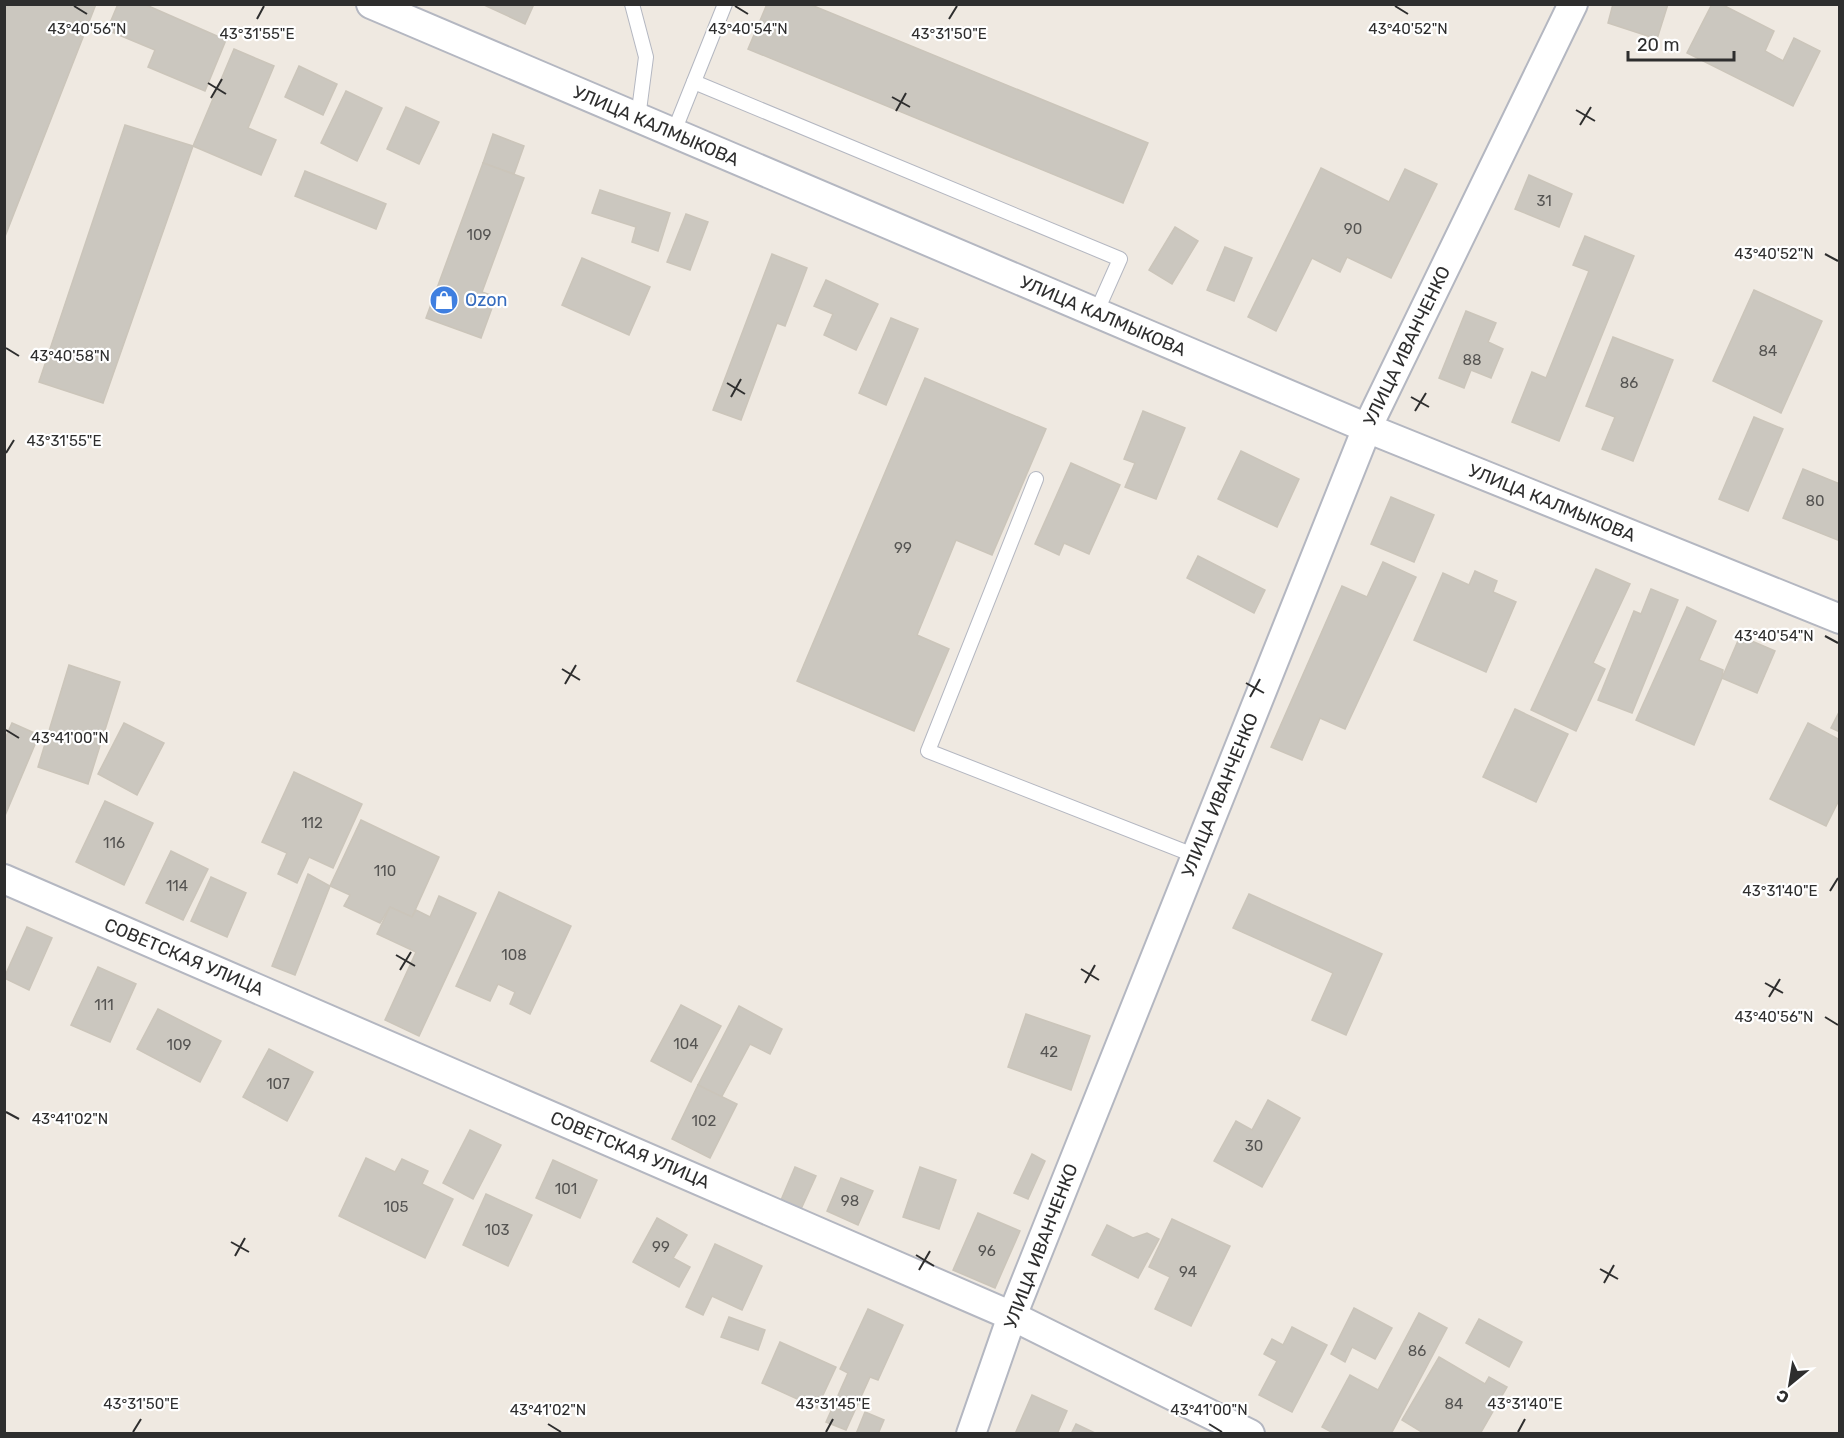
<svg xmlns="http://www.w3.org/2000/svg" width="1844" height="1438" font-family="Rubik,sans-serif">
  <rect width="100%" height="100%" fill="#efe9e1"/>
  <g fill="#cbc7bf" stroke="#cbc5ba" stroke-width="1.5">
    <path d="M 4,4 L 96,4 L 4,239 Z"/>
    <path d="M 118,4 L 144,4 L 226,40 L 205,91 L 148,67 L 155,50 L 107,30 Z"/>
    <path d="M 482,4 L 534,4 L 525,24 Z"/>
    <path d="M 767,4 L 809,4 L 1148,143 L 1123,203 L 748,49 Z"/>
    <path d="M 1613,4 L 1668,4 L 1657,39 L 1608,23 Z"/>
    <path d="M 1712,4 L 1721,4 L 1774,31 L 1765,51 L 1783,61 L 1794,38 L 1820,51 L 1793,106 L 1687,53 Z"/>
    <path d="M 234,49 L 274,66 L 248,128 L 276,140 L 261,175 L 193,146 Z"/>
    <path d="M 299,66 L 337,84 L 323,115 L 285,97 Z"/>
    <path d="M 346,91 L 382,108 L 357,161 L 321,143 Z"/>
    <path d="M 406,107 L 439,122 L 419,164 L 387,149 Z"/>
    <path d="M 125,125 L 193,146 L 103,403 L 39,382 Z"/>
    <path d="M 493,134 L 524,146 L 514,174 L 483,163 Z"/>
    <path d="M 483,163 L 524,178 L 482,292 L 496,297 L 481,338 L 426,318 Z"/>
    <path d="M 1321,168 L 1389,202 L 1405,169 L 1437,184 L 1391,278 L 1347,257 L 1340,272 L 1312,258 L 1276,331 L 1248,317 Z"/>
    <path d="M 305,171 L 386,204 L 376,229 L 295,196 Z"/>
    <path d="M 1529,175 L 1572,194 L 1559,227 L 1515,209 Z"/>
    <path d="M 600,190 L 670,213 L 658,251 L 632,242 L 636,227 L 592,213 Z"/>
    <path d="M 686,214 L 708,222 L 690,270 L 667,262 Z"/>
    <path d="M 1175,227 L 1198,241 L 1172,284 L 1149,270 Z"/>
    <path d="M 1585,236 L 1634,256 L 1559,441 L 1512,422 L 1532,372 L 1546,378 L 1589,271 L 1573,265 Z"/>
    <path d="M 1225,247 L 1252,258 L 1234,301 L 1207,290 Z"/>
    <path d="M 772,254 L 807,268 L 785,326 L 777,323 L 741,420 L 713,410 Z"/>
    <path d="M 582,258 L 650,287 L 629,335 L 562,305 Z"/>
    <path d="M 826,280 L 878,304 L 856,350 L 824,335 L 833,314 L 814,306 Z"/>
    <path d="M 1754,290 L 1822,321 L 1781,413 L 1713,381 Z"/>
    <path d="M 1466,311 L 1496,323 L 1488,342 L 1503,349 L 1491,378 L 1471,370 L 1464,388 L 1439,378 Z"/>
    <path d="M 891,318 L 918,329 L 886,405 L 859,393 Z"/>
    <path d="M 1613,337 L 1673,360 L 1633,461 L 1602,449 L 1615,417 L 1586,406 Z"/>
    <path d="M 925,378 L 1046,429 L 992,555 L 956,540 L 917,635 L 949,649 L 914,731 L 797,681 Z"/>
    <path d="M 1143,411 L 1185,428 L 1156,499 L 1125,487 L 1135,463 L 1124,459 Z"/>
    <path d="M 1754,417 L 1783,429 L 1748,511 L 1719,499 Z"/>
    <path d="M 1241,451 L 1299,479 L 1277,527 L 1218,499 Z"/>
    <path d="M 1071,463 L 1120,485 L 1089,554 L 1064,543 L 1059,555 L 1035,544 Z"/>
    <path d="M 1803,469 L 1840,484 L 1840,541 L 1783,518 Z"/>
    <path d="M 1391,497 L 1434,515 L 1414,562 L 1371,544 Z"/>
    <path d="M 1198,556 L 1265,590 L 1254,613 L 1187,578 Z"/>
    <path d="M 1383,562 L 1416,577 L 1345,729 L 1320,718 L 1302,760 L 1271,747 L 1342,586 L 1367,597 Z"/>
    <path d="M 1596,569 L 1630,584 L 1593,663 L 1605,669 L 1576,731 L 1531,710 Z"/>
    <path d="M 1475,571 L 1497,581 L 1493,592 L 1516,602 L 1486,672 L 1414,640 L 1443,573 L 1469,585 Z"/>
    <path d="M 1651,589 L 1678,600 L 1632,713 L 1598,700 L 1634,611 L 1641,614 Z"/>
    <path d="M 1687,607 L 1716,621 L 1699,660 L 1723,670 L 1722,678 L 1694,745 L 1636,720 Z"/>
    <path d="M 1740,636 L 1775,651 L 1757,693 L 1722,678 Z"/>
    <path d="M 69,665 L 120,682 L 88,784 L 38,767 Z"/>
    <path d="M 1515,709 L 1568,734 L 1536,802 L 1483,777 Z"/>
    <path d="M 1840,710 L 1840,732 L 1831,728 Z"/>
    <path d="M 12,723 L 39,735 L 4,818 L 4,741 Z"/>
    <path d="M 124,723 L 164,743 L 137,795 L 98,774 Z"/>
    <path d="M 1808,723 L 1840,740 L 1840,798 L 1826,826 L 1770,799 Z"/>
    <path d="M 294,772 L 362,804 L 333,868 L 309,857 L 297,883 L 278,874 L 287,853 L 262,842 Z"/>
    <path d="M 105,801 L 153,823 L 124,885 L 76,862 Z"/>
    <path d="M 361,820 L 439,857 L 412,917 L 390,907 L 380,923 L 344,906 L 350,895 L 330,886 Z"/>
    <path d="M 171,851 L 208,869 L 183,920 L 146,903 Z"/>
    <path d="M 308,874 L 330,886 L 295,975 L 272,966 Z"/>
    <path d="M 211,877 L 246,893 L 227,937 L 191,921 Z"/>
    <path d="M 499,892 L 571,926 L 530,1014 L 510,1004 L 515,992 L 498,984 L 490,1001 L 456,986 Z"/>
    <path d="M 1249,894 L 1382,954 L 1346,1035 L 1312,1020 L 1333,973 L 1233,928 Z"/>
    <path d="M 439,896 L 476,913 L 419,1036 L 385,1020 L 416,952 L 377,934 L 390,907 L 412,917 L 416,910 L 430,917 Z"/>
    <path d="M 27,927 L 52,938 L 29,990 L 4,978 Z"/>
    <path d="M 98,967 L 136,984 L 110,1042 L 71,1025 Z"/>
    <path d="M 681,1005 L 721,1026 L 691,1082 L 651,1061 Z"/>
    <path d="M 739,1006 L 782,1029 L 770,1054 L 750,1044 L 721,1098 L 698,1085 Z"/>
    <path d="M 158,1009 L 221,1041 L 200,1082 L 137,1049 Z"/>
    <path d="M 1026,1014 L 1090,1036 L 1071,1090 L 1008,1067 Z"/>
    <path d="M 269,1049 L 313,1072 L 287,1121 L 243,1097 Z"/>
    <path d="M 698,1085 L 737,1104 L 710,1158 L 672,1139 Z"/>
    <path d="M 1268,1100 L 1300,1118 L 1262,1187 L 1214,1161 L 1236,1121 L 1252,1130 Z"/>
    <path d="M 470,1130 L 501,1145 L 473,1199 L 443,1183 Z"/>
    <path d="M 1032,1154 L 1045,1161 L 1028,1199 L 1014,1193 Z"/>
    <path d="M 366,1158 L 395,1172 L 402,1159 L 428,1171 L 422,1184 L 453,1199 L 425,1258 L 339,1216 Z"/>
    <path d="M 553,1160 L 597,1180 L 580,1218 L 536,1198 Z"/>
    <path d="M 795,1167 L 816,1176 L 801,1209 L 781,1200 Z"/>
    <path d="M 920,1167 L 956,1180 L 939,1229 L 903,1217 Z"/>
    <path d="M 841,1178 L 873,1191 L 858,1225 L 827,1211 Z"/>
    <path d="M 486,1194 L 532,1215 L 508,1266 L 463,1245 Z"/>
    <path d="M 978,1213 L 1020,1231 L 995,1288 L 953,1270 Z"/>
    <path d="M 657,1218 L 687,1235 L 673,1258 L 690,1267 L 679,1287 L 633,1262 Z"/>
    <path d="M 1172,1219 L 1230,1246 L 1191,1326 L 1155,1309 L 1170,1277 L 1149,1267 Z"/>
    <path d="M 1107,1225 L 1133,1238 L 1147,1233 L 1159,1239 L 1138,1278 L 1092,1255 Z"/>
    <path d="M 715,1244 L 762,1266 L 742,1310 L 712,1296 L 703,1315 L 686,1307 Z"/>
    <path d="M 1354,1308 L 1392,1328 L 1375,1359 L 1352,1347 L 1345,1362 L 1331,1354 Z"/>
    <path d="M 868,1309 L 903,1325 L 878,1380 L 870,1377 L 846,1430 L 826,1422 L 848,1373 L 840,1369 Z"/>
    <path d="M 1419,1313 L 1447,1328 L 1391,1434 L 1335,1434 L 1322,1427 L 1350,1375 L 1378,1390 Z"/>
    <path d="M 729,1317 L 765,1330 L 758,1350 L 721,1337 Z"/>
    <path d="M 1479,1319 L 1522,1342 L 1509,1367 L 1466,1343 Z"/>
    <path d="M 1292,1327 L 1327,1345 L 1292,1412 L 1259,1395 L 1277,1361 L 1264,1354 L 1272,1339 L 1283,1345 Z"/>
    <path d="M 780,1342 L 836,1367 L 817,1408 L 762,1383 Z"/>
    <path d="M 1439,1357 L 1485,1384 L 1489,1377 L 1507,1387 L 1480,1434 L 1425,1434 L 1402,1420 Z"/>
    <path d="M 1032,1395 L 1067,1411 L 1057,1434 L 1015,1434 Z"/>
    <path d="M 865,1412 L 884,1420 L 878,1434 L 856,1434 Z"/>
    <path d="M 1076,1424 L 1097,1434 L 1071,1434 Z"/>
  </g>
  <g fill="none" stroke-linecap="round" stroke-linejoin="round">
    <g stroke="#b4b7c1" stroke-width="16">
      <g id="service">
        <path d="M 632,4 L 646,57 L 638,118"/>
        <path d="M 694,82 L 1120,259 L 1096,313"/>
        <path d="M 673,134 L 725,4"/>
        <path d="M 1036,479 L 928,751 L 1196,856"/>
      </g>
    </g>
    <g stroke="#b4b7c1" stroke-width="32">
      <g id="minor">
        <path d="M 371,4 L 1367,428 L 1840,619"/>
        <path d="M 4,879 L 1012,1316 L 1250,1434"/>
        <path d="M 971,1434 L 1012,1316 L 1367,428 L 1573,4"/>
      </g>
    </g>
    <use href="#service" stroke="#fff" stroke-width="14"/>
    <use href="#minor" stroke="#fff" stroke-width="28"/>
  </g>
  <path fill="none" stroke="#2e2e2e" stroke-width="2" d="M 74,6 L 87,14M 735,6 L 748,14M 1395,6 L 1408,14M 257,19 L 264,6M 949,19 L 957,6M 208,83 L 226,94M 892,97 L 910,107M 211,98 L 222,79M 1576,110 L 1595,121M 896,111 L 906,93M 1580,125 L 1591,107M 1825,254 L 1838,261M 6,348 L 19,356M 727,383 L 745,394M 731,397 L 741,379M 1411,397 L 1429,407M 1415,411 L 1426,393M 6,453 L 14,440M 1825,636 L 1838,643M 562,669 L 580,680M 1246,683 L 1264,693M 565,684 L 576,665M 1250,697 L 1260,679M 6,730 L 19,738M 1830,891 L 1838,878M 396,955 L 415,966M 1081,969 L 1099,980M 400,970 L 411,952M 1085,983 L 1095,965M 1765,983 L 1783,993M 1769,997 L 1780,979M 1825,1017 L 1838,1025M 6,1112 L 19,1119M 231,1242 L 249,1252M 916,1255 L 934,1266M 235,1256 L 245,1238M 1600,1269 L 1618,1279M 919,1270 L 930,1251M 1604,1283 L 1614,1265M 548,1424 L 561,1432M 1209,1424 L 1222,1432M 133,1432 L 141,1419M 826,1432 L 833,1419M 1518,1432 L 1525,1419"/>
  <defs>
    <g id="shop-disc" transform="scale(1.5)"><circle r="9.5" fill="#3f7fe0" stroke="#fff"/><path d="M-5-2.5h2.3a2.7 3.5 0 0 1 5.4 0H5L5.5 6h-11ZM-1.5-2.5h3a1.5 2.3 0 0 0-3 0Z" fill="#fff"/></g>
  </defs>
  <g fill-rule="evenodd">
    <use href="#shop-disc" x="444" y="300"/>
  </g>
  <g text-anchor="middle" stroke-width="4.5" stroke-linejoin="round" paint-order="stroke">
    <g font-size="15" fill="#555452">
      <text x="1544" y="206">31</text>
      <text x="1353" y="234">90</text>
      <text x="479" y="240">109</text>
      <text x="1768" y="356">84</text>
      <text x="1472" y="365">88</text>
      <text x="1629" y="388">86</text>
      <text x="1815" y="506">80</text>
      <text x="903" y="553">99</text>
      <text x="312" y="828">112</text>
      <text x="114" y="848">116</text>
      <text x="385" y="876">110</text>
      <text x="177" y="891">114</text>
      <text x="514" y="960">108</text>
      <text x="104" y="1010">111</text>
      <text x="686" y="1049">104</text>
      <text x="179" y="1050">109</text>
      <text x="1049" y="1057">42</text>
      <text x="278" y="1089">107</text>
      <text x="704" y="1126">102</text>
      <text x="1254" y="1151">30</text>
      <text x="566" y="1194">101</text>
      <text x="850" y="1206">98</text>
      <text x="396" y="1212">105</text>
      <text x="497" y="1235">103</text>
      <text x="661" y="1252">99</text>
      <text x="987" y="1256">96</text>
      <text x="1188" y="1277">94</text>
      <text x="1417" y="1356">86</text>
      <text x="1454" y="1409">84</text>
    </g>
    <g font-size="18" fill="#2e2e2e" stroke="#fff">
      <text transform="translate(656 126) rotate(23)" y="6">УЛИЦА КАЛМЫКОВА</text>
      <text transform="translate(1103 316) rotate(23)" y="6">УЛИЦА КАЛМЫКОВА</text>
      <text transform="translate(1407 346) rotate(-64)" y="6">УЛИЦА ИВАНЧЕНКО</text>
      <text transform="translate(1552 503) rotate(22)" y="6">УЛИЦА КАЛМЫКОВА</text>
      <text transform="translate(1220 795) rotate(-68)" y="6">УЛИЦА ИВАНЧЕНКО</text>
      <text transform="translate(184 957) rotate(23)" y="6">СОВЕТСКАЯ УЛИЦА</text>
      <text transform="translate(630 1150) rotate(23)" y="6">СОВЕТСКАЯ УЛИЦА</text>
      <text transform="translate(1041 1246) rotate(-69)" y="6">УЛИЦА ИВАНЧЕНКО</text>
    </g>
    <g font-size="18" fill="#366cbe" stroke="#fff" text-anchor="start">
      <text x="465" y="306">Ozon</text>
    </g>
  </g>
  <g font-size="15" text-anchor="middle" fill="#2e2e2e" stroke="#fff" stroke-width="4.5" stroke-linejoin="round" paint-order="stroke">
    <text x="87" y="34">43°40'56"N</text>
    <text x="748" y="34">43°40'54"N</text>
    <text x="1408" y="34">43°40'52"N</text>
    <text x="257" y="39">43°31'55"E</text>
    <text x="949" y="39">43°31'50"E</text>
    <text x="1774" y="259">43°40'52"N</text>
    <text x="70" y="361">43°40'58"N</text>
    <text x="64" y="446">43°31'55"E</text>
    <text x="1774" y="641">43°40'54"N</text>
    <text x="70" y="743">43°41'00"N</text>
    <text x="1780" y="896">43°31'40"E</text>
    <text x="1774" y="1022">43°40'56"N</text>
    <text x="70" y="1124">43°41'02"N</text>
    <text x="141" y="1409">43°31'50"E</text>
    <text x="833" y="1409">43°31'45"E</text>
    <text x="1525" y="1409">43°31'40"E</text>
    <text x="548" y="1415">43°41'02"N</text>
    <text x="1209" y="1415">43°41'00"N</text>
  </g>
  <rect width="1844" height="1438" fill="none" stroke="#2e2e2e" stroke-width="12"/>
  <g transform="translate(1790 1384) rotate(210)" stroke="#ffffff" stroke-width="4.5" paint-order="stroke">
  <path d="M0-4.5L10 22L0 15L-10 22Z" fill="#2e2e2e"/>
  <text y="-9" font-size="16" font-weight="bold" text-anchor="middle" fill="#2e2e2e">С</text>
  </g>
  <path d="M1628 51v9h106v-9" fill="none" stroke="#2e2e2e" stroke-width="3"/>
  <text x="1637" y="51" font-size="18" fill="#2e2e2e" stroke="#ffffff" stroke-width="4.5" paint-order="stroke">20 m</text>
</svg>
